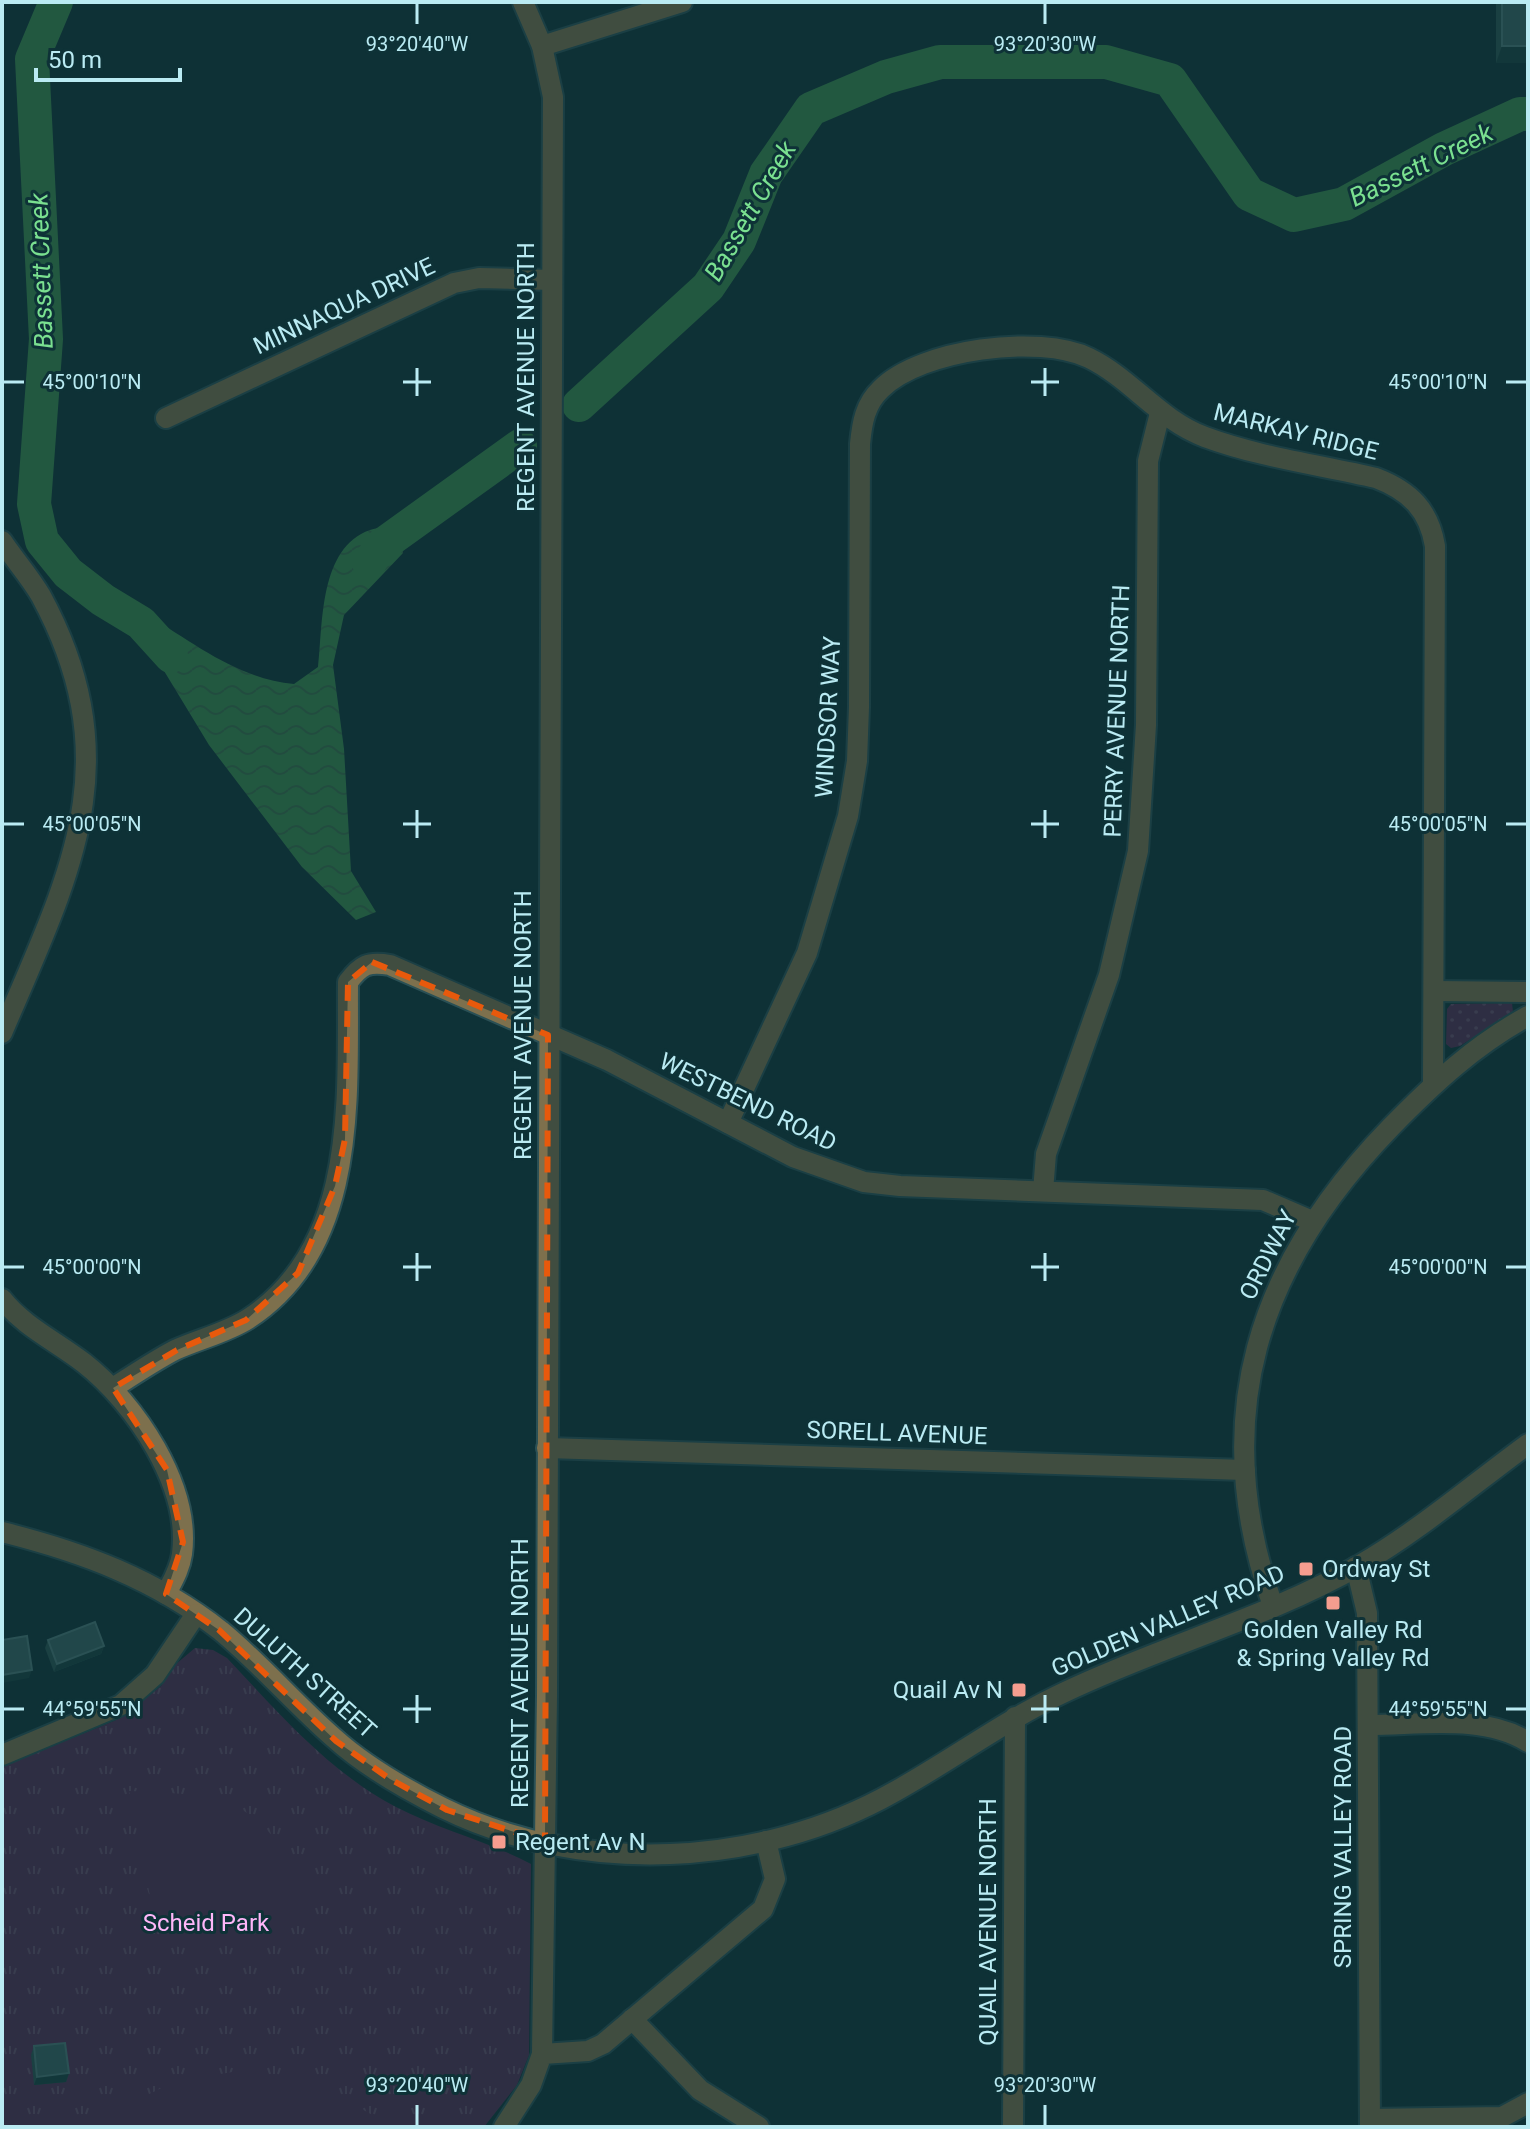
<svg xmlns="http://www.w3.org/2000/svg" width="1530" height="2129" font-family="Roboto,sans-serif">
  <defs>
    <pattern id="grass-dots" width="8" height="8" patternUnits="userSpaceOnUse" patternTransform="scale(2)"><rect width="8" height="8" fill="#562b53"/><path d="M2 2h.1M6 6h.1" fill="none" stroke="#6c4a6c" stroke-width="1.8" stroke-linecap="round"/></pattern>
    <pattern id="park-tufts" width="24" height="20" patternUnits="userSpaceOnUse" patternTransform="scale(2)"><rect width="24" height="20" fill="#562b53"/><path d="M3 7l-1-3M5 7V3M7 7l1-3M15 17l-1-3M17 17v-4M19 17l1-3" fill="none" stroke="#6c4a6c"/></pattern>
    <pattern id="water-waves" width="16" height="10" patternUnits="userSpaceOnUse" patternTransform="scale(2)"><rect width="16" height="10" fill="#3b884d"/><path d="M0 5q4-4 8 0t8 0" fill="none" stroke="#3a6e4b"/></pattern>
  </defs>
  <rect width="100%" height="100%" fill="#0e3237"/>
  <path fill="url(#grass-dots)" d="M 1512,1003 L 1513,1012 L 1460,1046 L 1451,1048 L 1446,1044 L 1447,1009 L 1451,1004 Z"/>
  <path fill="url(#park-tufts)" d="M 195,1648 L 213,1650 L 227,1658 C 278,1712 329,1772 396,1807 C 440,1830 488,1841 531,1864 L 529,2055 L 517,2085 L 484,2127 L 2,2127 L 2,1767 L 121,1718 L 161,1686 L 176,1664 Z"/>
  <g fill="#562b53">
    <path d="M 129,1791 C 162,1793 215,1792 244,1811 C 274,1829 303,1877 321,1906 L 178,1947 L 157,1931 Z"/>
    <path d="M 244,2070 L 315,2083 L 376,2117 L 368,2127 L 123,2127 L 110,2113 L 174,2082 Z"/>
  </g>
  <path fill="url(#water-waves)" d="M 400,526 L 403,553 L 344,615 L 333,665 L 344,749 L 351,871 L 376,912 L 356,920 L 302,867 L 209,745 L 138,628 L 149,616 C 195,644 239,679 294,684 L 318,667 C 323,623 319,548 370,530 C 379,527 391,527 400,526 Z"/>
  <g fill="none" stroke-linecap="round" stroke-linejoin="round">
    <g stroke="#3b884d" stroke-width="34">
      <path d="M 56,2 L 32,59 L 46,339 L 34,504 L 42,541 L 68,573 L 103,600 L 141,623 L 171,656"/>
      <path d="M 579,405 L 708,287 L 739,241 L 766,174 L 811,109 L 886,77 L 940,62 L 1106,62 L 1170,80 L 1249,194 L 1294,215 L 1344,204 L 1444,149 L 1520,114 L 1528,114"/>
      <path d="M 369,563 L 381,546 L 520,446"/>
    </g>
    <g stroke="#2a5055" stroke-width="24">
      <g id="minor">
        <path d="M 523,2 L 542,46 L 553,97 L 547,1695 L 542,2054"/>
        <path d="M 542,46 L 682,2"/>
        <path d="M 166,418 L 454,283 L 479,278 L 552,280"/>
        <path d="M 2,541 C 14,559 30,577 41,596 C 131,763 69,876 2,1033"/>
        <path d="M 1434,991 L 1528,992"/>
        <path d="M 728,1123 L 807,953 L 848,816 L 857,761 L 859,707 L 860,444 C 862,423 865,404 881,389 C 921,349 1039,334 1089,358 C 1132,379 1159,420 1205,437 C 1259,457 1320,465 1376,478 C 1410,491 1429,510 1435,546 L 1433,1084"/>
        <path d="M 1043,1191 L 1046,1154 L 1109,975 L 1138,851 L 1146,725 L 1148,461 L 1160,413"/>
        <path d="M 2,1299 C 23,1326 57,1342 84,1363 C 135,1403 191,1486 182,1554 C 180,1569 172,1582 166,1594"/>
        <path d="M 113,1388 C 133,1375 154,1361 175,1350 C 199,1339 226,1333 248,1319 C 359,1247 347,1097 348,982 C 361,965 368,961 390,965 L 607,1060 L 793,1157 L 864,1182 L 900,1186 L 1263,1200 L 1312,1221"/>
        <path d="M 547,1448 L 1245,1470"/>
        <path d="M 2,1532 C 82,1552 155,1579 221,1631 C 261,1664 295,1704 334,1738 C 366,1767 405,1789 443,1808 C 581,1876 760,1868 894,1792 C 952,1760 1005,1720 1065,1692 C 1161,1646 1267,1618 1360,1565 C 1420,1530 1472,1485 1528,1444"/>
        <path d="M 1356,1567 L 1367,1613 L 1370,2127"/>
        <path d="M 1273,1606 C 1207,1418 1257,1265 1391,1127 C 1434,1083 1475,1045 1528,1016"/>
        <path d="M 1369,1725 C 1420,1725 1484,1714 1528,1742"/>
        <path d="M 2,1755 L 121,1705 L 155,1675 L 196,1614"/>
        <path d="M 632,2019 L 700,2090 L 759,2127"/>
        <path d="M 1370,2119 L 1502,2117 L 1528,2103"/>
        <path d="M 504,2127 L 531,2085 L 542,2054 L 588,2051 L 603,2044 L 763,1909 L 775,1879 L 766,1841"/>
        <path d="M 1013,2127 L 1015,1717"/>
      </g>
    </g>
    <use href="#minor" stroke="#7d704d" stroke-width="20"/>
  </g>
  <g fill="#295250">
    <rect x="1496" y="2" width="32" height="61"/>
    <path d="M 48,1640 L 104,1646 L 101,1654 L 54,1672 L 45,1648 Z"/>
    <path d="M 34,2046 L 69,2073 L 66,2082 L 34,2085 L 31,2055 Z"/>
  </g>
  <g fill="#183f3f">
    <path d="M 1502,46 L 1528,46 L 1528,63 L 1496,63 Z"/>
    <path d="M 104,1646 L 101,1654 L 54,1672 L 57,1664 Z"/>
    <path d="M 32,1670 L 29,1678 L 2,1683 L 2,1675 Z"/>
    <path d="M 69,2073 L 66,2082 L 34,2085 L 37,2077 Z"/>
  </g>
  <g fill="#396362" stroke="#4d7878" stroke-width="2">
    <rect x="1502" y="2" width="26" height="44"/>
    <path d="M 95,1622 L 104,1646 L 57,1664 L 48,1640 Z"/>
    <path d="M 27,1636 L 32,1670 L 2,1675 L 2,1640 Z"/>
    <path d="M 65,2043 L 69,2073 L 37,2077 L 34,2046 Z"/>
  </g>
  <path d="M0 0H1530V2129H0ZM 372,962 L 548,1035 L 545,1842 L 447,1810 L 390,1779 L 336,1741 L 219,1630 L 166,1594 L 183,1542 L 167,1470 L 113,1388 L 177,1350 L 246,1320 L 298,1273 L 335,1186 L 345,1139 L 348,982 Z" fill="#0e3237" fill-opacity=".55" fill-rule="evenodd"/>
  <path fill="none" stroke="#e8590c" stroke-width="6" stroke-dasharray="16 10" stroke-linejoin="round" d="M 372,962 L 548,1035 L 545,1842 L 447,1810 L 390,1779 L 336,1741 L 219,1630 L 166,1594 L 183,1542 L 167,1470 L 113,1388 L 177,1350 L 246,1320 L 298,1273 L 335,1186 L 345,1139 L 348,982 Z"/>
  <path fill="none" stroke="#baebf3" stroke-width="3" d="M 417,4 L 417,24M 1045,4 L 1045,24M 417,368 L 417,396M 1045,368 L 1045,396M 4,382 L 24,382M 403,382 L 431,382M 1031,382 L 1059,382M 1506,382 L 1526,382M 417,810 L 417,838M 1045,810 L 1045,838M 4,824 L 24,824M 403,824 L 431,824M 1031,824 L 1059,824M 1506,824 L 1526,824M 417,1253 L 417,1281M 1045,1253 L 1045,1281M 4,1267 L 24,1267M 403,1267 L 431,1267M 1031,1267 L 1059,1267M 1506,1267 L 1526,1267M 417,1695 L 417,1723M 1045,1695 L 1045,1723M 4,1709 L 24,1709M 403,1709 L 431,1709M 1031,1709 L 1059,1709M 1506,1709 L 1526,1709M 417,2105 L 417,2125M 1045,2105 L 1045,2125"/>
  <g fill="#f59d8f" stroke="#0e3237" stroke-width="3">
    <rect x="1298" y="1561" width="16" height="16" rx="4"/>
    <rect x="1325" y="1595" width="16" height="16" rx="4"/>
    <rect x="1011" y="1682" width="16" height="16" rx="4"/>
    <rect x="491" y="1834" width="16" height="16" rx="4"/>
  </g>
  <g text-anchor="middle" stroke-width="6" stroke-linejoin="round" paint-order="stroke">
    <g font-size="24" fill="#baebf3" stroke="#0e3237">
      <text transform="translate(344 306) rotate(-25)" y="8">MINNAQUA DRIVE</text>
      <text transform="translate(526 377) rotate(-90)" y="8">REGENT AVENUE NORTH</text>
      <text transform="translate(1296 432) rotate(14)" y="8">MARKAY RIDGE</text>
      <text transform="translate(1117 711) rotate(-88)" y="8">PERRY AVENUE NORTH</text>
      <text transform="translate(828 717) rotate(-87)" y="8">WINDSOR WAY</text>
      <text transform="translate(523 1025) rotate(-90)" y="8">REGENT AVENUE NORTH</text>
      <text transform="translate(748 1102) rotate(26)" y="8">WESTBEND ROAD</text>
      <text transform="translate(1268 1255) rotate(-63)" y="8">ORDWAY</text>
      <text transform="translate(897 1433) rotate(2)" y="8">SORELL AVENUE</text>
      <text transform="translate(1168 1621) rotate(-23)" y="8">GOLDEN VALLEY ROAD</text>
      <text transform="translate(305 1673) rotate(42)" y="8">DULUTH STREET</text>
      <text transform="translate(520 1673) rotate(-90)" y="8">REGENT AVENUE NORTH</text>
      <text transform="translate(1343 1847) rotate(-90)" y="8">SPRING VALLEY ROAD</text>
      <text transform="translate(988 1922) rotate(-90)" y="8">QUAIL AVENUE NORTH</text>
    </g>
    <g font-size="24" fill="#baebf3" stroke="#0e3237" text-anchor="start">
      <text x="1322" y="1577">Ordway St</text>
      <text x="1333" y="1638" text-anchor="middle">Golden Valley Rd<tspan x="1333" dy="28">&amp; Spring Valley Rd</tspan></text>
      <text x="1003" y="1698" text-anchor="end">Quail Av N</text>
      <text x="515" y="1850">Regent Av N</text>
    </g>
    <g font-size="24" fill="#feb7f9" stroke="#0e3237">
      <text x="206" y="1931">Scheid Park</text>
    </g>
    <g font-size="26" font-style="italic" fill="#7ae090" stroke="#0e3237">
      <text transform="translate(1421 165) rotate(-26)" y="9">Bassett Creek</text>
      <text transform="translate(750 211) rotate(-60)" y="9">Bassett Creek</text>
      <text transform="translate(41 271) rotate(-92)" y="9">Bassett Creek</text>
    </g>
  </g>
  <g font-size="20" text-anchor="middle" fill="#baebf3" stroke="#0e3237" stroke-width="6" stroke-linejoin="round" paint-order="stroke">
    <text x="417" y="51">93°20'40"W</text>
    <text x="1045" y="51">93°20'30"W</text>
    <text x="92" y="389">45°00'10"N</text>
    <text x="1438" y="389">45°00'10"N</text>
    <text x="92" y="831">45°00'05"N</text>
    <text x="1438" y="831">45°00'05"N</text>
    <text x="92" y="1274">45°00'00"N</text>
    <text x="1438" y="1274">45°00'00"N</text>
    <text x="92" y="1716">44°59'55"N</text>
    <text x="1438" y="1716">44°59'55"N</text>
    <text x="417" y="2092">93°20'40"W</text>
    <text x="1045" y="2092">93°20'30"W</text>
  </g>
  <rect width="1530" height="2129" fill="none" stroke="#baebf3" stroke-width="8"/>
  <path d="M36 68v12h144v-12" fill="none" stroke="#baebf3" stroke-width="4"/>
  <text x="48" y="68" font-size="24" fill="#baebf3" stroke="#0e3237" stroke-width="6" paint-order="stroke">50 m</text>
</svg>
